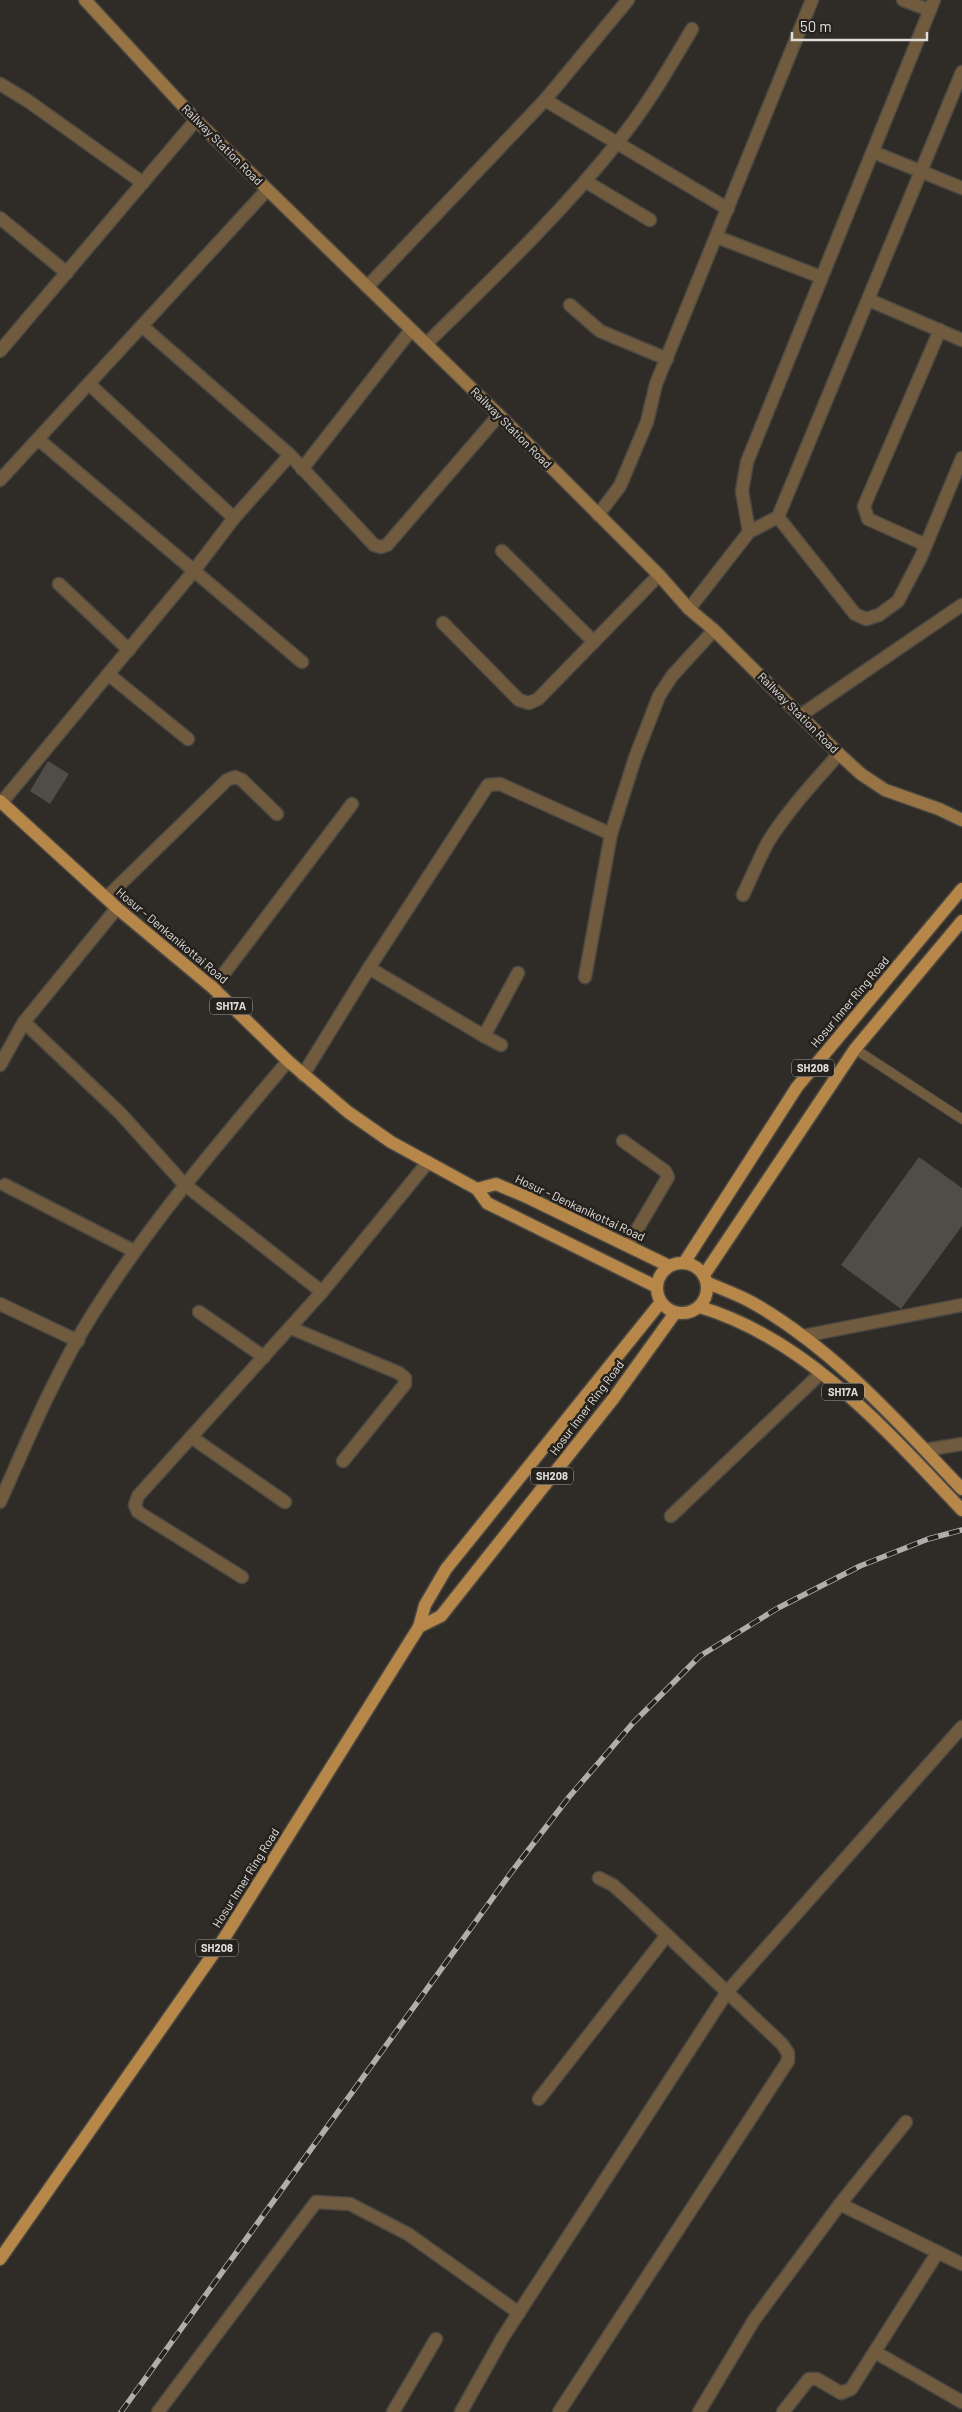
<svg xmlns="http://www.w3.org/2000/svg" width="962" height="2412" font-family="Barlow,sans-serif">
  <rect width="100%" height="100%" fill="#2f2b26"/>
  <g fill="#504c47">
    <path d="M 48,761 L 69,774 L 50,804 L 30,791 Z"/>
    <path d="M 919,1157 L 962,1188 L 962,1226 L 901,1309 L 841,1265 Z"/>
  </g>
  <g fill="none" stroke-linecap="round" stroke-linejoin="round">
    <g stroke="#4b4843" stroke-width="11">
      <path id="service" d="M 855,1049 L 962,1119"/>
    </g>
    <g stroke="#4b4843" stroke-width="15">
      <g id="minor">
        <path d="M 903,0 L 929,10"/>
        <path d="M 0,84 L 28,101 L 143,183"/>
        <path d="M 545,100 L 728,209"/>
        <path d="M 873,152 L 962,188"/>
        <path d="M 585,181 L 650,220"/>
        <path d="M 0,218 L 67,273"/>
        <path d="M 717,237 L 821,277"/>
        <path d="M 367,287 L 545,100 L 628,0"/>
        <path d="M 869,300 L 962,340"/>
        <path d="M 570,305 L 600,331 L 667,359"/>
        <path d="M 426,344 C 492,279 559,216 617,143 C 646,108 669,68 692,29"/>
        <path d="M 0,351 L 196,120"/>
        <path d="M 89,384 L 234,518"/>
        <path d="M 38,439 L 302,662"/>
        <path d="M 290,455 L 374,545 L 381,547 L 387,545 L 499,415"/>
        <path d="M 302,469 L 411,330"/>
        <path d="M 0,480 L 267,190"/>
        <path d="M 598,515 L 620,486 L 647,422 L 656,384 L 812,0"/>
        <path d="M 778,517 L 855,614 L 866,619 L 879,615 L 898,601 L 921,557 L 962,458"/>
        <path d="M 749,532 L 742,491 L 747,462 L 934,0"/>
        <path d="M 926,545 L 868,519 L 864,506 L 940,330"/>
        <path d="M 502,551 L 594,642"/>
        <path d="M 59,584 L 129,650"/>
        <path d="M 689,609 L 749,532 L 778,517 L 962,72"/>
        <path d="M 443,623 L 519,700 L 529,703 L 538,699 L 659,575"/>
        <path d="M 108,674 L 188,739"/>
        <path d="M 801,715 L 962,605"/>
        <path d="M 2,802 L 193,572 L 234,518 L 290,455 L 142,326"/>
        <path d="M 743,895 C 751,878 759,859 768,842 C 788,810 814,782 839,754"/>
        <path d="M 106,898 L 227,780 L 235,777 L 242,780 L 277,814"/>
        <path d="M 369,968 L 484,1036 L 518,973"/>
        <path d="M 585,977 L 611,834 L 635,758 L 659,696 L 672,676 L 714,630"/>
        <path d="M 213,988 L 352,804"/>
        <path d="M 24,1022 L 120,1113 L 184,1184 L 322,1292"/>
        <path d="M 484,1036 L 501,1045"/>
        <path d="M 0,1065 L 24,1022 L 117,908"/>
        <path d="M 303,1075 L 369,968 L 488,785 L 500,784 L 611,834"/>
        <path d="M 623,1141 L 665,1171 L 668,1177 L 628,1245"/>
        <path d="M 5,1185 L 134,1251"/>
        <path d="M 0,1304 L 78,1341"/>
        <path d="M 199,1312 L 264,1357"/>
        <path d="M 291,1328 L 399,1373 L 405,1378 L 405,1384 L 343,1461"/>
        <path d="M 803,1336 L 962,1305"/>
        <path d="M 191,1437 L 285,1502"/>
        <path d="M 925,1450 L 962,1444"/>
        <path d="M 0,1502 C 28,1439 55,1374 92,1315 C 149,1224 219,1143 288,1061"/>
        <path d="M 671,1516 L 820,1374"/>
        <path d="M 242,1577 L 138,1512 L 135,1505 L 138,1496 L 322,1292 L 428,1162"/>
        <path d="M 539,2099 L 667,1935"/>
        <path d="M 840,2204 L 906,2122"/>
        <path d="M 875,2352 L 962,2402"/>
        <path d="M 158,2412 L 316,2202 L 350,2204 L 408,2234 L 519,2313"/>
        <path d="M 393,2412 L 436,2339"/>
        <path d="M 461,2412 L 503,2337 L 727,1992 L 962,1727"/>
        <path d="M 559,2412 L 788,2061 L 788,2053 L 782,2044 L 633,1903 L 613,1885 L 599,1878"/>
        <path d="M 699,2412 L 754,2320 L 840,2204 L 962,2264"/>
        <path d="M 783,2412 L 809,2379 L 817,2379 L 841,2393 L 851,2389 L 938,2252"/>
      </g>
    </g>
    <g stroke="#4b4843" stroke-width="15">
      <path id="secondary" d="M 85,0 L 196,120 L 499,415 L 659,575 L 689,609 L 714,630 L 839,754 L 861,774 L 885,790 L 939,809 L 962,820"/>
    </g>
    <g stroke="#4b4843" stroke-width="15">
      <g id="primary">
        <path d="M 0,801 L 117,908 L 213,988 L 288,1061 L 348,1112 L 391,1142 L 477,1189 L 487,1203 L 657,1287"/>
        <path d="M 477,1189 L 496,1184 L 529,1198 L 669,1266"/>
        <circle cx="682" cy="1288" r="25"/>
        <path d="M 684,1263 L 797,1087 L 962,889"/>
        <path d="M 704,1275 L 855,1049 L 962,921"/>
        <path d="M 708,1283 C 722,1289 739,1295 753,1303 C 835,1350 898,1422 962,1489"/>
        <path d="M 700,1307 C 807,1339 887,1431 962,1510"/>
        <path d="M 419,1627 L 441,1616 L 613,1399 L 675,1313"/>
        <path d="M 0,2259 L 223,1940 L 419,1627 L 425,1605 L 446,1569 L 661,1302"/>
      </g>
    </g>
    <use href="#service" stroke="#715b3e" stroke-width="9"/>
    <use href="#minor" stroke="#715b3e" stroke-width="12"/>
    <use href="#secondary" stroke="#987444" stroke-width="12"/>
    <use href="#primary" stroke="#b68749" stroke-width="12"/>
    <g stroke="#b0aeaa" stroke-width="5.5">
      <path id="rail" d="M 121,2412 L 510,1874 L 569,1797 L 633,1723 L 700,1656 L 778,1608 L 860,1566 L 928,1539 L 962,1530"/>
    </g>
    <use href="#rail" stroke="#25211d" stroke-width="4" stroke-dasharray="11" stroke-linecap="butt"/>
  </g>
  <g text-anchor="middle" stroke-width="5" stroke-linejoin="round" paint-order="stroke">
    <g fill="#25211d" stroke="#a8a5a2" stroke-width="1">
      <rect x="210" y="997.5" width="42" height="17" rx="4"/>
      <rect x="792" y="1059.5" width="42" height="17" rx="4"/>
      <rect x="822" y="1383.5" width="42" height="17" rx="4"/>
      <rect x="531" y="1467.5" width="42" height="17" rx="4"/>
      <rect x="196" y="1939.5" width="42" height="17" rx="4"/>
    </g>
    <g font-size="11" font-weight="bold" fill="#e0dedb">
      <text x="231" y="1010">SH17A</text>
      <text x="813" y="1072">SH208</text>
      <text x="843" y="1396">SH17A</text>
      <text x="552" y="1480">SH208</text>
      <text x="217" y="1952">SH208</text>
    </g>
    <g font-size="12" fill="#e0dedb" stroke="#25211d">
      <text transform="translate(222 145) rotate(45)" y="4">Railway Station Road</text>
      <text transform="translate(511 428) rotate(45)" y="4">Railway Station Road</text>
      <text transform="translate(798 713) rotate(45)" y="4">Railway Station Road</text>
      <text transform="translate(172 936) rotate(40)" y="4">Hosur - Denkanikottai Road</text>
      <text transform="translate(850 1002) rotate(-50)" y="4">Hosur Inner Ring Road</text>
      <text transform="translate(580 1208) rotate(25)" y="4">Hosur - Denkanikottai Road</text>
      <text transform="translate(587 1408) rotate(-53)" y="4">Hosur Inner Ring Road</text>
      <text transform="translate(246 1878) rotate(-58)" y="4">Hosur Inner Ring Road</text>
    </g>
  </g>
  <path d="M792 32v8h135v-8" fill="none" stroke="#e0dedb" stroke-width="2.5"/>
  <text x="800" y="32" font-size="15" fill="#e0dedb" stroke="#25211d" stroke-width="4" paint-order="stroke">50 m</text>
</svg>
